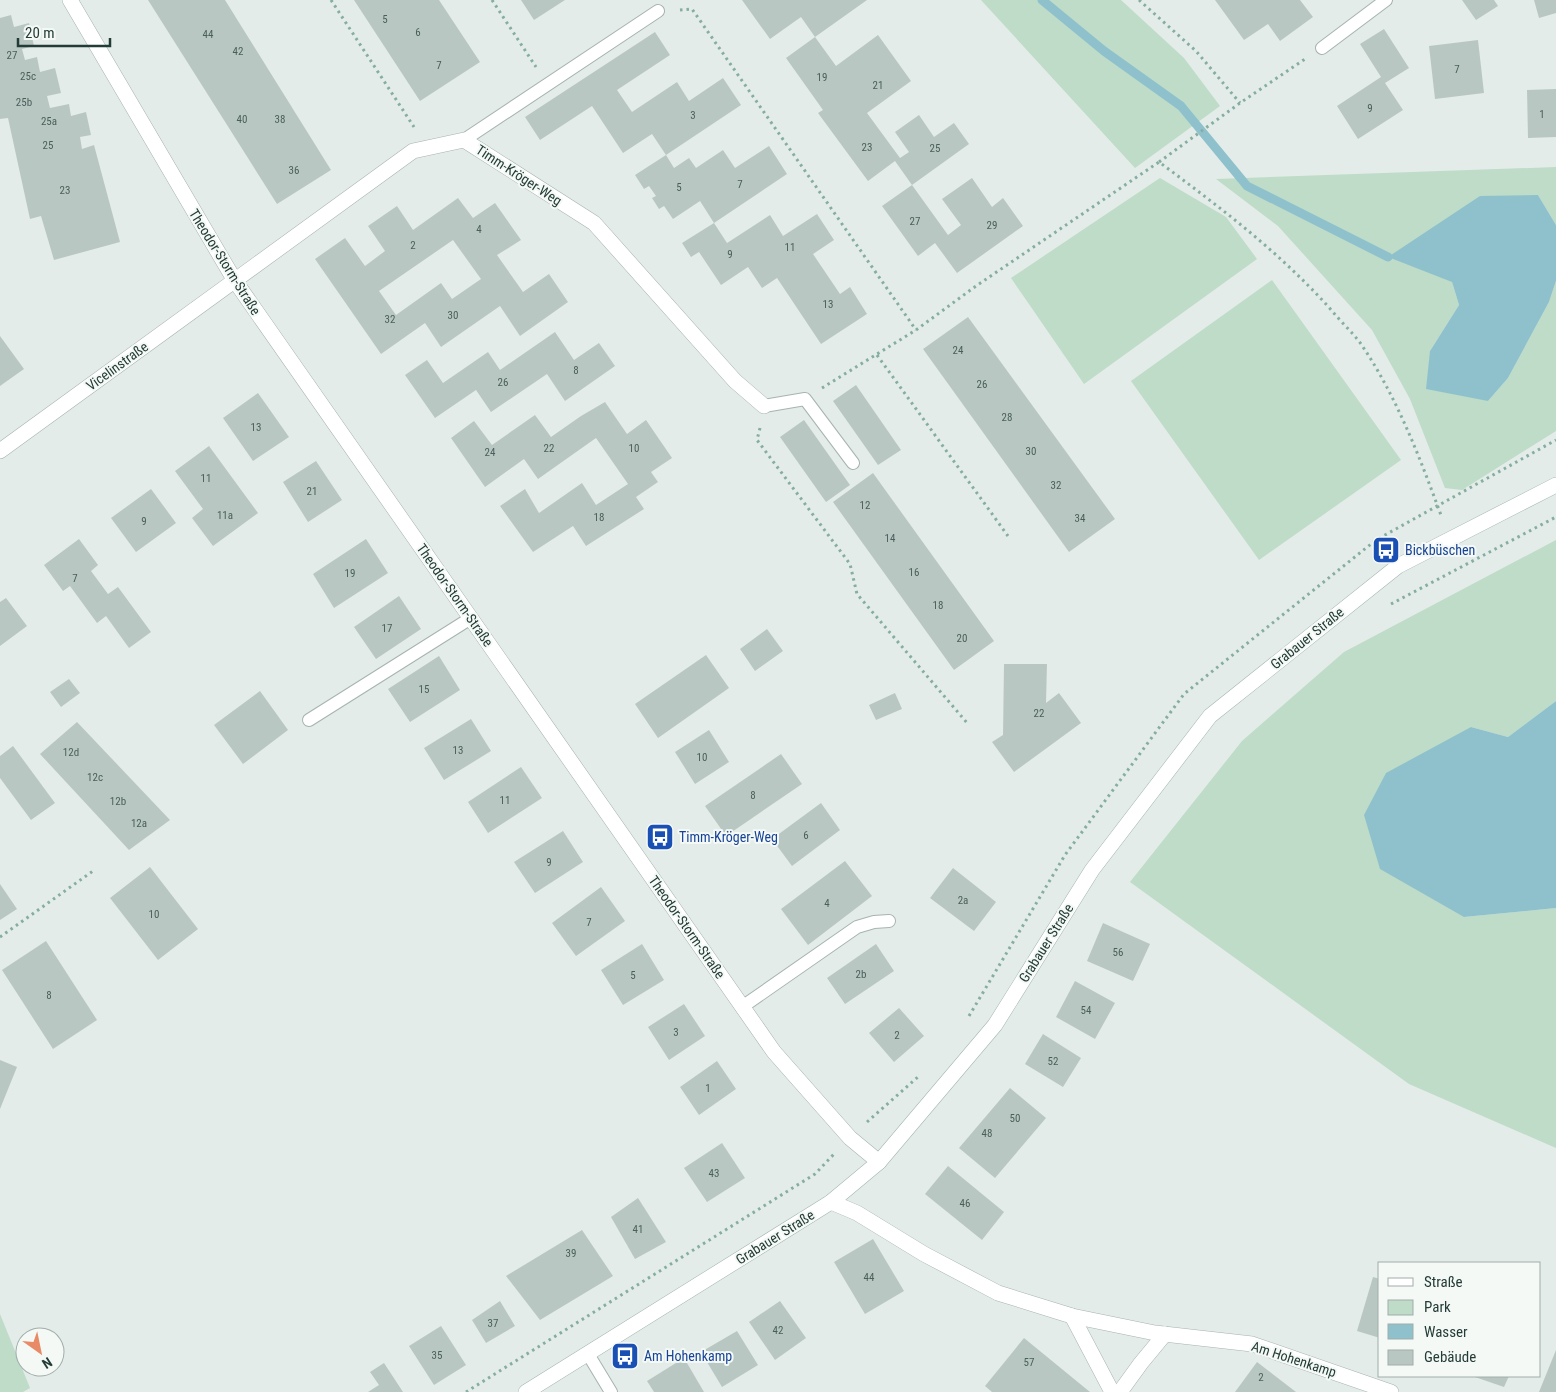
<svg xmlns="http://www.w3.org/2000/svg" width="1556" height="1392" font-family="'Roboto Condensed',sans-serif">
  <rect width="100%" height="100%" fill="#e3ece8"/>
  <g fill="#bedcc7">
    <path d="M 981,0 L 1121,0 L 1184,58 L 1220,106 L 1135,168 Z"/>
    <path d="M 1556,167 L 1556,225 L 1538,195 L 1452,282 L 1459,305 L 1430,351 L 1488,401 L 1508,378 L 1549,302 L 1556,281 L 1556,431 L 1462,490 L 1445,488 L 1410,399 L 1372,330 L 1278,226 L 1216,179 Z"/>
    <path d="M 1160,178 L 1226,217 L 1257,259 L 1084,384 L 1011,278 Z"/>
    <path d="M 1272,280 L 1401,460 L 1259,560 L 1131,381 Z"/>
    <path d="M 1556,540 L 1556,701 L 1508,737 L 1471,727 L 1464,917 L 1556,908 L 1556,1148 L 1409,1084 L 1130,882 L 1242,741 L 1344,652 Z"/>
    <path d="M 0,1314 L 30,1388 L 23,1392 L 0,1392 Z"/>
  </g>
  <g fill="#8fc1cd">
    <path d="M 1538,195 L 1556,225 L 1556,281 L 1549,302 L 1508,378 L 1488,401 L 1426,389 L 1430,351 L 1459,305 L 1452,282 L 1388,257 L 1480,196 Z"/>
    <path d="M 1556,701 L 1556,908 L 1464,917 L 1380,869 L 1364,815 L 1386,773 L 1471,727 L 1508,737 Z"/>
  </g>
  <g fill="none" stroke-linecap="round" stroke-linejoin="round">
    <path stroke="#8fc1cd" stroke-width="9" d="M 1042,0 L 1104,51 L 1181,106 L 1247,186 L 1388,257"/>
  </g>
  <g fill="#b9c7c2" fill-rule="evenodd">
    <path d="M 148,0 L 225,0 L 331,170 L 277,204 Z"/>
    <path d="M 354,0 L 439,0 L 480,62 L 420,101 Z"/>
    <path d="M 521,0 L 565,0 L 534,20 Z"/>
    <path d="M 742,0 L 867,0 L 815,37 L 801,17 L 770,39 Z"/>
    <path d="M 1215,0 L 1300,0 L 1313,17 L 1280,41 L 1268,24 L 1244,40 Z"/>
    <path d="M 1462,0 L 1494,0 L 1498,6 L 1476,20 Z"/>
    <path d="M 1534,0 L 1556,0 L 1556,13 L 1539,18 Z"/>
    <path d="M 11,15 L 14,27 L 29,23 L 34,46 L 22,49 L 25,60 L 37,57 L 40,72 L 55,68 L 61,93 L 47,96 L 50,108 L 69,104 L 71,116 L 86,112 L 91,135 L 80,137 L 82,149 L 94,145 L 120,242 L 54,260 L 41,216 L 30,219 L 8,118 L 0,119 L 0,18 Z"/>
    <path d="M 1384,29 L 1409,68 L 1385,83 L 1403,110 L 1358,139 L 1337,106 L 1381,77 L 1360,44 Z"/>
    <path d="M 655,32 L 670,55 L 617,90 L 632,112 L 677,82 L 689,101 L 723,78 L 741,105 L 666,155 L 674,168 L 689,158 L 696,168 L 723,150 L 735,168 L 769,146 L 787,174 L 714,223 L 727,243 L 770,215 L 783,236 L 817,214 L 834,240 L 813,254 L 840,294 L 850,287 L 867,314 L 821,344 L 777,278 L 762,288 L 748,267 L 721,285 L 699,252 L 691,257 L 682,243 L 714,223 L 700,201 L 673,219 L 664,206 L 659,209 L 652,198 L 656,196 L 649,186 L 644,189 L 635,175 L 666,155 L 652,134 L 623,153 L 592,106 L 540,140 L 525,117 Z"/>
    <path d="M 878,35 L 911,81 L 867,113 L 900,158 L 909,152 L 895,132 L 919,115 L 934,137 L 954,123 L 969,144 L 912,185 L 895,161 L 868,181 L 818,113 L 823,110 L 786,58 L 815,37 L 836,66 Z"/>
    <path d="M 1478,40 L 1484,93 L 1435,99 L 1429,46 Z"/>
    <path d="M 1556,89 L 1556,137 L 1528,138 L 1527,90 Z"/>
    <path d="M 972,178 L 992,207 L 1003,198 L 1023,226 L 957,273 L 935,243 L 918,256 L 882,206 L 912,185 L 948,235 L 961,225 L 942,199 Z"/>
    <path d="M 458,198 L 473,218 L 495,203 L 521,240 L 497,255 L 523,292 L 549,274 L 568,302 L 520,336 L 500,306 L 441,347 L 425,323 L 381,354 L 315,259 L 345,238 L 365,266 L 385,251 L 368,226 L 397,206 L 413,230 ZM 453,240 L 481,279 L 452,299 L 441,283 L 396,315 L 379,291 Z"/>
    <path d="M 968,317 L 1115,519 L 1069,552 L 923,349 Z"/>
    <path d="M 555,332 L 574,360 L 599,343 L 615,366 L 565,401 L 547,374 L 491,412 L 476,390 L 435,418 L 405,375 L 427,360 L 443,383 L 488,352 L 500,370 Z"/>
    <path d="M 0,336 L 24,369 L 0,386 Z"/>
    <path d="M 856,385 L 901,450 L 878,465 L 833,401 Z"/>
    <path d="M 258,393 L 289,437 L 253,461 L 223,418 Z"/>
    <path d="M 605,402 L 627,434 L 646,420 L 672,458 L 651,472 L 658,482 L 636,497 L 644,509 L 586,546 L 573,526 L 533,552 L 500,506 L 525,489 L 539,513 L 582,483 L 596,505 L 628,484 L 596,438 L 538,479 L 524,459 L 485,487 L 451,438 L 474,421 L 492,445 L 535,415 L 551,437 L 581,416 Z"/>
    <path d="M 804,420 L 850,485 L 826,502 L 780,437 Z"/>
    <path d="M 209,446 L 258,513 L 213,546 L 192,518 L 203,509 L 175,471 Z"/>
    <path d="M 316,461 L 342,500 L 308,522 L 283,482 Z"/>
    <path d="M 873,473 L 994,641 L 954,670 L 833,502 Z"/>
    <path d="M 151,489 L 176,523 L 136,552 L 111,518 Z"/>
    <path d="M 79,539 L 98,565 L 91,571 L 108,594 L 118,587 L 151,632 L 129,648 L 106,616 L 97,623 L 70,586 L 63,591 L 44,565 Z"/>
    <path d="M 366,539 L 388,573 L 334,608 L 313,574 Z"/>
    <path d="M 399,596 L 421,629 L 376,659 L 354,627 Z"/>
    <path d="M 6,598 L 27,626 L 0,646 L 0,602 Z"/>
    <path d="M 767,629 L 783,651 L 755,671 L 740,649 Z"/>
    <path d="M 706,655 L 729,688 L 658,738 L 635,704 Z"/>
    <path d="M 439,656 L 460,690 L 410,722 L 388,689 Z"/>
    <path d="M 1004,664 L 1047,664 L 1046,703 L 1059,693 L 1081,723 L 1014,772 L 992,742 L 1003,735 Z"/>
    <path d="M 69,679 L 80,693 L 61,707 L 50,692 Z"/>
    <path d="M 260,691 L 288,730 L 243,764 L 214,725 Z"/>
    <path d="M 895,693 L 902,709 L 876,720 L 869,705 Z"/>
    <path d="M 471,719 L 491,751 L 444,780 L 424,748 Z"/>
    <path d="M 77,722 L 170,820 L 129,850 L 40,754 Z"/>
    <path d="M 709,730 L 729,762 L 695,784 L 675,752 Z"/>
    <path d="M 13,746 L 55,803 L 31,820 L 0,778 L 0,756 Z"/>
    <path d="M 781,754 L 802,784 L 726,836 L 705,806 Z"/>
    <path d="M 521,767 L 542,798 L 488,833 L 468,802 Z"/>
    <path d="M 821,803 L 840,830 L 792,866 L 772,839 Z"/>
    <path d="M 563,831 L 583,862 L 535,893 L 514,862 Z"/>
    <path d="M 845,861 L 872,896 L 808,945 L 781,909 Z"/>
    <path d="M 150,867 L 198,929 L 158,960 L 110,898 Z"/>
    <path d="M 953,868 L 996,902 L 974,931 L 930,898 Z"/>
    <path d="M 0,884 L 17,909 L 0,920 Z"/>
    <path d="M 601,887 L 625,921 L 576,956 L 552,923 Z"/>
    <path d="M 1103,923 L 1150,944 L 1133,981 L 1087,961 Z"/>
    <path d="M 46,941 L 97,1020 L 53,1049 L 2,970 Z"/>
    <path d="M 642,944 L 664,980 L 623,1005 L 601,970 Z"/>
    <path d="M 876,944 L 894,971 L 845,1004 L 827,978 Z"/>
    <path d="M 1075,981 L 1115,1003 L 1095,1039 L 1056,1017 Z"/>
    <path d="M 684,1004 L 705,1036 L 669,1060 L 648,1027 Z"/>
    <path d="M 899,1008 L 924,1036 L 894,1062 L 869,1033 Z"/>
    <path d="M 1043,1034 L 1081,1058 L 1063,1087 L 1025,1064 Z"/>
    <path d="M 0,1060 L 17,1067 L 0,1109 Z"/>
    <path d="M 717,1061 L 736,1089 L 699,1115 L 680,1087 Z"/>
    <path d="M 1010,1088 L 1046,1118 L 995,1178 L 959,1148 Z"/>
    <path d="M 722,1143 L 745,1178 L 707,1202 L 684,1168 Z"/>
    <path d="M 948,1166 L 1004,1212 L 982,1240 L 925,1194 Z"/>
    <path d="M 638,1198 L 666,1242 L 635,1259 L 611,1217 Z"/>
    <path d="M 582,1230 L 613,1276 L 540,1320 L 506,1276 Z"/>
    <path d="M 873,1239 L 904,1291 L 865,1314 L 834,1262 Z"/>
    <path d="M 1373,1277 L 1380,1279 L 1380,1338 L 1357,1331 Z"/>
    <path d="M 500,1301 L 515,1326 L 486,1343 L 472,1320 Z"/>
    <path d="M 780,1301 L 806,1338 L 775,1360 L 749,1322 Z"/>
    <path d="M 441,1326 L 466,1365 L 434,1385 L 409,1346 Z"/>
    <path d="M 737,1331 L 758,1365 L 722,1387 L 701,1352 Z"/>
    <path d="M 1024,1338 L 1090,1392 L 992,1392 L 985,1386 Z"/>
    <path d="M 1556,1350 L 1556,1392 L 1539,1392 Z"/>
    <path d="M 684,1358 L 704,1392 L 654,1392 L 647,1381 Z"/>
    <path d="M 1257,1362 L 1296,1392 L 1235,1392 Z"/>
    <path d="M 384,1363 L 403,1392 L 368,1392 L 379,1385 L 370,1372 Z"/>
    <path d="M 1472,1376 L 1509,1376 L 1504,1387 Z"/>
  </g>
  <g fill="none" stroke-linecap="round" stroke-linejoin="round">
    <g stroke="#a6b4af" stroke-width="14">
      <g id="service">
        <path d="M 1322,48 L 1386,0"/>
        <path d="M 464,140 L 658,11"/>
        <path d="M 764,406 L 805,399 L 853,463"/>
        <path d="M 309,720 L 471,618"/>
        <path d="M 742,1007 L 857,927 L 874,922 L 889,921"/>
        <path d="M 588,1354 L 611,1392"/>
      </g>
    </g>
    <g stroke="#a6b4af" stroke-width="16">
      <g id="minor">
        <path d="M 70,0 L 235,281 L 774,1052 L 850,1138 L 879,1162"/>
        <path d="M 0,451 L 413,151 L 464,140 L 594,223 L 735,381 L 764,406"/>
        <path d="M 831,1202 L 857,1213 L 924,1254 L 998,1293 L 1072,1316 L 1155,1333 L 1252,1344 L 1391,1392"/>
        <path d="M 1072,1316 L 1112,1392"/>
        <path d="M 1120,1392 L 1141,1363 L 1165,1334"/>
      </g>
    </g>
    <g stroke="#a2b7b1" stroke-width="16">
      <path id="secondary" d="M 526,1392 L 831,1202 L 879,1162 L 995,1025 L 1092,870 L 1210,716 L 1398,566 L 1556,485"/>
    </g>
    <g stroke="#86ada2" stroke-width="3" stroke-dasharray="2.5 4" stroke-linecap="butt">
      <path d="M 331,0 L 414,127"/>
      <path d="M 492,0 L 536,67"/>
      <path d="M 1139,0 L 1196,51 L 1240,103"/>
      <path d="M 680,10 L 692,9 L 916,330"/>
      <path d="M 1159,162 L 1240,103 L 1305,59"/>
      <path d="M 877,355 L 1008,536"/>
      <path d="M 822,388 L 916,330 L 976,286 L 1159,162 C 1221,208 1282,254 1333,312 C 1342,323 1353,333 1361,344 C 1397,397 1420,458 1442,518"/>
      <path d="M 760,428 L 757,440 L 850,564 L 857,594 L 968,724"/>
      <path d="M 1391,604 L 1556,517"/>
      <path d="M 0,937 L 93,871"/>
      <path d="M 969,1016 L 1065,855 L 1184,694 L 1376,540 L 1556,440"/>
      <path d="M 867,1122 L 919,1076"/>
      <path d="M 466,1392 L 815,1174 L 834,1154"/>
    </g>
    <use href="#service" stroke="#fff" stroke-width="12"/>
    <use href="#minor" stroke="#fff" stroke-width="15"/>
    <use href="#secondary" stroke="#fff" stroke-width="15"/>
  </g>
  <defs>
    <g id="bus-square" transform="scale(1.4375)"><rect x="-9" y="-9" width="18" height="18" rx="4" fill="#1a4fb4" stroke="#f4f9f6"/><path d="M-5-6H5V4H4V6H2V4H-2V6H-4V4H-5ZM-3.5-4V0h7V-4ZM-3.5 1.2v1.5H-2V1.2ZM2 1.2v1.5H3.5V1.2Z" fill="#fff"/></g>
  </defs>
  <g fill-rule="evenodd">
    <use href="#bus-square" x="1386" y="550"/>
    <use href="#bus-square" x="660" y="837"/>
    <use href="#bus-square" x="625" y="1356"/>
  </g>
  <g text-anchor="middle" stroke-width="4" stroke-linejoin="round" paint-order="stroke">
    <g font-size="11" fill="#495f5a">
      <text x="385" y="23">5</text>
      <text x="418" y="36">6</text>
      <text x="208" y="38">44</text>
      <text x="238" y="55">42</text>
      <text x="12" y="59">27</text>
      <text x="439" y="69">7</text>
      <text x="1457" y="73">7</text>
      <text x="28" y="80">25c</text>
      <text x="822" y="81">19</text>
      <text x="878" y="89">21</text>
      <text x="24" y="106">25b</text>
      <text x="1370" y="112">9</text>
      <text x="1542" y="118">1</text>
      <text x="693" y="119">3</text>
      <text x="242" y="123">40</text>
      <text x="280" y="123">38</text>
      <text x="49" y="125">25a</text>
      <text x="48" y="149">25</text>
      <text x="867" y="151">23</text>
      <text x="935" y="152">25</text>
      <text x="294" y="174">36</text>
      <text x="740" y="188">7</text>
      <text x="679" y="191">5</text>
      <text x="65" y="194">23</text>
      <text x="915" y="225">27</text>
      <text x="992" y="229">29</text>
      <text x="479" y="233">4</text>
      <text x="413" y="249">2</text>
      <text x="790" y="251">11</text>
      <text x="730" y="258">9</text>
      <text x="828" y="308">13</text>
      <text x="453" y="319">30</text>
      <text x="390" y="323">32</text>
      <text x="958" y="354">24</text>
      <text x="576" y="374">8</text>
      <text x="503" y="386">26</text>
      <text x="982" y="388">26</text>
      <text x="1007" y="421">28</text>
      <text x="256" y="431">13</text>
      <text x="549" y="452">22</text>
      <text x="634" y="452">10</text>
      <text x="1031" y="455">30</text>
      <text x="490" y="456">24</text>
      <text x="206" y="482">11</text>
      <text x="1056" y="489">32</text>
      <text x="312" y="495">21</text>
      <text x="865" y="509">12</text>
      <text x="225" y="519">11a</text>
      <text x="599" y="521">18</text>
      <text x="1080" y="522">34</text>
      <text x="144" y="525">9</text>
      <text x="890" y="542">14</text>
      <text x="914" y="576">16</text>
      <text x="350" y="577">19</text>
      <text x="75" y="582">7</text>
      <text x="938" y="609">18</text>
      <text x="387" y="632">17</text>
      <text x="962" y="642">20</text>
      <text x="424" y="693">15</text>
      <text x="1039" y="717">22</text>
      <text x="458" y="754">13</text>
      <text x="71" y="756">12d</text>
      <text x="702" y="761">10</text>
      <text x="95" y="781">12c</text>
      <text x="753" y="799">8</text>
      <text x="505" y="804">11</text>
      <text x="118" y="805">12b</text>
      <text x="139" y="827">12a</text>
      <text x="806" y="839">6</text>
      <text x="549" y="866">9</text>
      <text x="963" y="904">2a</text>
      <text x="827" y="907">4</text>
      <text x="154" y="918">10</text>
      <text x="589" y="926">7</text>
      <text x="1118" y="956">56</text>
      <text x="861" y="978">2b</text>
      <text x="633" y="979">5</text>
      <text x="49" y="999">8</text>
      <text x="1086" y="1014">54</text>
      <text x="676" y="1036">3</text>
      <text x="897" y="1039">2</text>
      <text x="1053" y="1065">52</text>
      <text x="708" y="1092">1</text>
      <text x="1015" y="1122">50</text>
      <text x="987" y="1137">48</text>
      <text x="714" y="1177">43</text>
      <text x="965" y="1207">46</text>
      <text x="638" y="1233">41</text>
      <text x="571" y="1257">39</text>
      <text x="869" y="1281">44</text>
      <text x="493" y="1327">37</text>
      <text x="778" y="1334">42</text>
      <text x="437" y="1359">35</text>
      <text x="1029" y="1366">57</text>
      <text x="1261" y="1381">2</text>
    </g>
    <g font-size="14" fill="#243c37" stroke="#f4f9f6">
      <text transform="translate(519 175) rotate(33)" y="5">Timm-Kröger-Weg</text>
      <text transform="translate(225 262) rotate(58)" y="5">Theodor-Storm-Straße</text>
      <text transform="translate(117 366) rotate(-36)" y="5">Vicelinstraße</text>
      <text transform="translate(455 595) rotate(55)" y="5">Theodor-Storm-Straße</text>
      <text transform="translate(1307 638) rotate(-39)" y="5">Grabauer Straße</text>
      <text transform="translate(687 927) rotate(55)" y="5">Theodor-Storm-Straße</text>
      <text transform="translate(1046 943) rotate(-58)" y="5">Grabauer Straße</text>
      <text transform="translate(775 1237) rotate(-32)" y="5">Grabauer Straße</text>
      <text transform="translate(1294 1359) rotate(18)" y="5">Am Hohenkamp</text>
    </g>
    <g font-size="14" fill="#164399" stroke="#f4f9f6" text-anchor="start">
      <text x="1405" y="555">Bickbüschen</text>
      <text x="679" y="842">Timm-Kröger-Weg</text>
      <text x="644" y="1361">Am Hohenkamp</text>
    </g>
  </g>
  <rect x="1378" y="1262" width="162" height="115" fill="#f4f9f6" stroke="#a1adaa"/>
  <rect x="1388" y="1278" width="25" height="8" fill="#ffffff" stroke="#a1adaa"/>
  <text x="1424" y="1287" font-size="15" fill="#243c37">Straße</text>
  <rect x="1388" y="1300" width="25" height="15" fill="#bedcc7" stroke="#a1adaa"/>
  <text x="1424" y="1312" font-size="15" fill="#243c37">Park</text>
  <rect x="1388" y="1324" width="25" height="15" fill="#8fc1cd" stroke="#a1adaa"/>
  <text x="1424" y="1337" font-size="15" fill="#243c37">Wasser</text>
  <rect x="1388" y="1350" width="25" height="15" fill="#b9c7c2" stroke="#a1adaa"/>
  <text x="1424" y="1362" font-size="15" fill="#243c37">Gebäude</text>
  <g transform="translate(40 1352) rotate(147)"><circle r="24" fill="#f4f9f6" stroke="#a1adaa"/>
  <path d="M0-4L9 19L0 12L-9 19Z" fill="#e88a65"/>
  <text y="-8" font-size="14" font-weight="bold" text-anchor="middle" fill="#243c37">N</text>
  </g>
  <path d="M18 38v8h92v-8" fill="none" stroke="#243c37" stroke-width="2.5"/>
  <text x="25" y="38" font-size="15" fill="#243c37" stroke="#f4f9f6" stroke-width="4" paint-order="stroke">20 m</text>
</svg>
